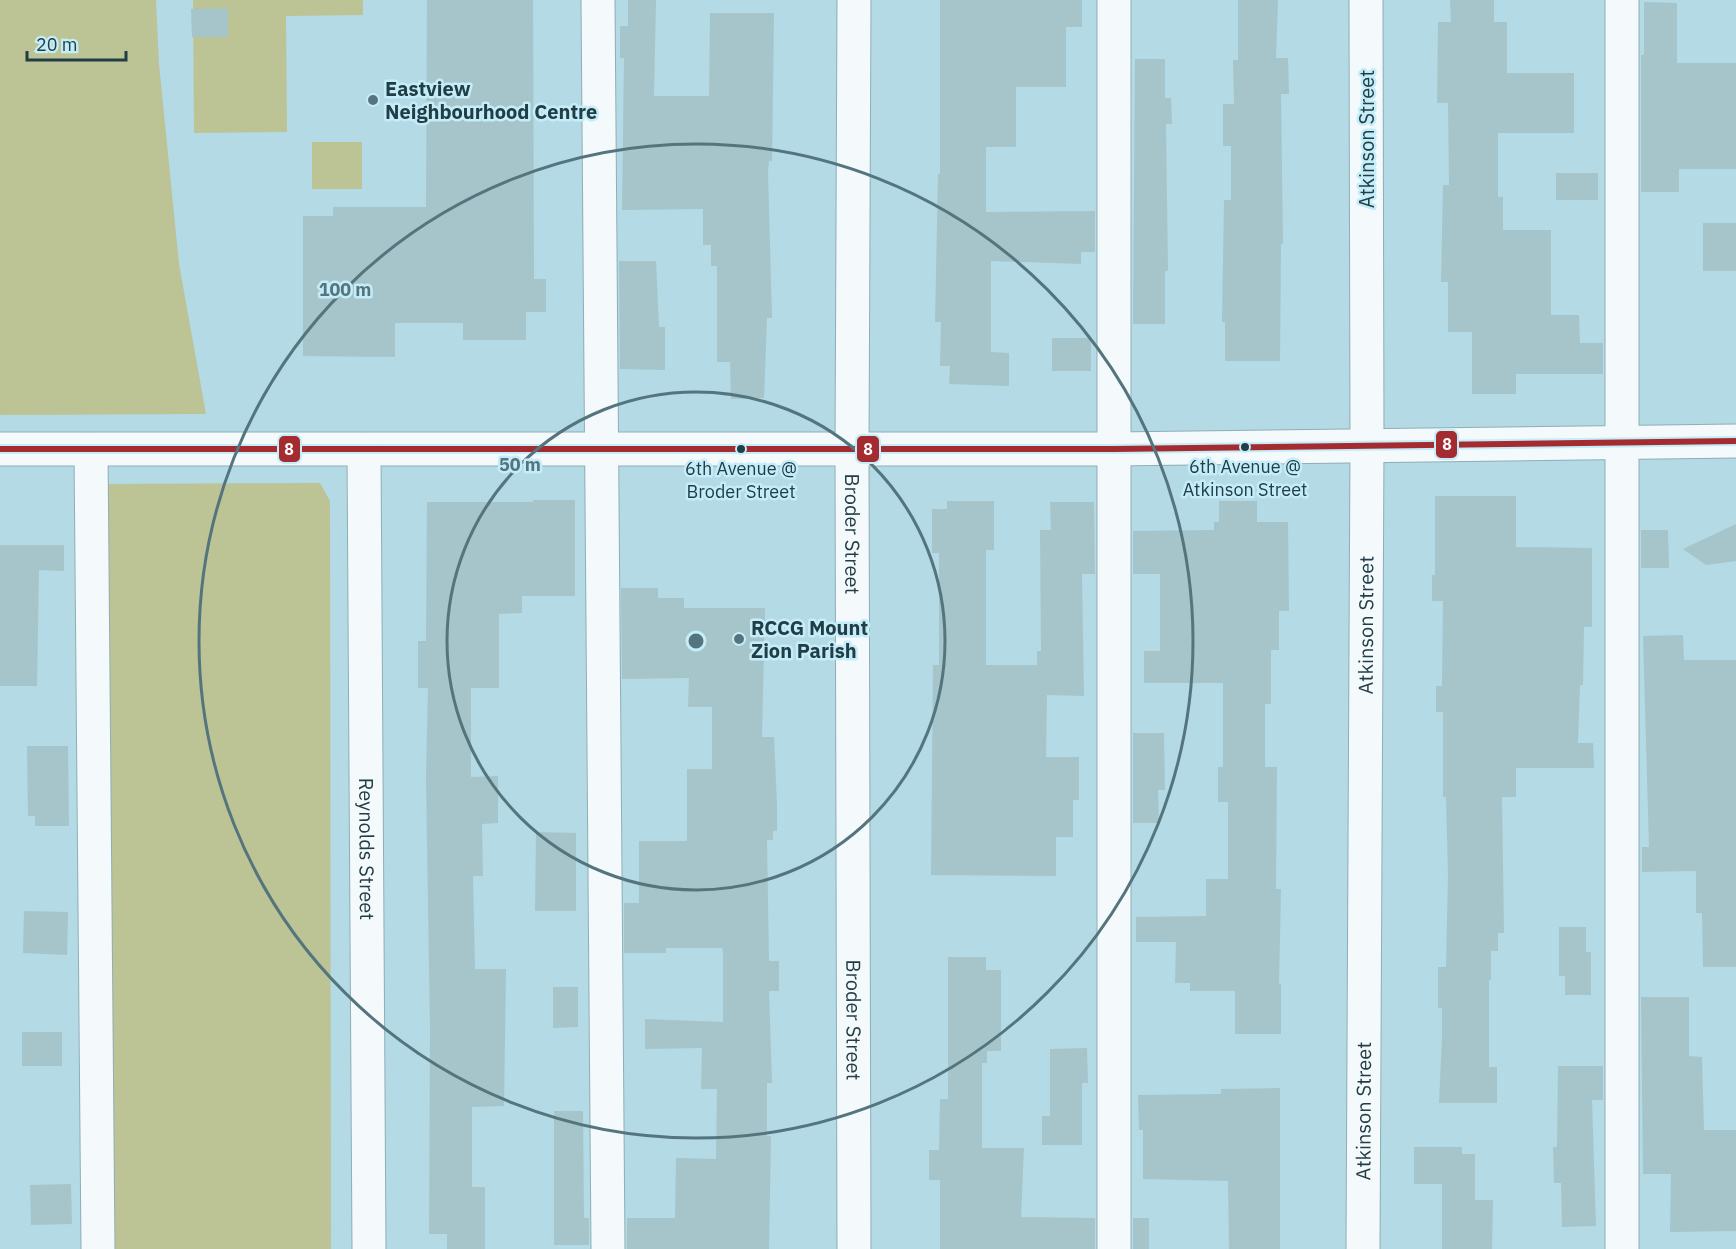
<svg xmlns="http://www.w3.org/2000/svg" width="1736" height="1249" font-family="'IBM Plex Sans',sans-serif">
  <rect width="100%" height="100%" fill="#b3dae5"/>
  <g fill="#bcc394">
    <path d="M 0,0 L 156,0 L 159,64 L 179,264 L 206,414 L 0,415 Z"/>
    <path d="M 193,0 L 363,0 L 363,15 L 286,16 L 287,132 L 194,133 Z"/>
    <rect x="312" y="142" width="50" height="47"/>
    <path d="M 320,483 L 330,501 L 331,1249 L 114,1249 L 106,484 Z"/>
  </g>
  <g fill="#a5c5ca">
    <path d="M 427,0 L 533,0 L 534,279 L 546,279 L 546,312 L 526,312 L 526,340 L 463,340 L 463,323 L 395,323 L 395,357 L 303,356 L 303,216 L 333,216 L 333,207 L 426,207 Z"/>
    <path d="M 628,0 L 656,0 L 654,96 L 709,96 L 710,13 L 774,13 L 772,161 L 769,161 L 768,172 L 772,318 L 767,318 L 764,398 L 731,399 L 730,362 L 717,362 L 717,266 L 711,266 L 711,245 L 703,245 L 703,209 L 622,210 L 624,58 L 620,58 L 620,26 L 628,26 Z"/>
    <path d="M 940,0 L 1082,0 L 1082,27 L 1066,27 L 1066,87 L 1016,87 L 1016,147 L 986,147 L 986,212 L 1095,211 L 1095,252 L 1081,252 L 1081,264 L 991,261 L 991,352 L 1009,353 L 1009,386 L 949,384 L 950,366 L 940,366 L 941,322 L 935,322 L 938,174 L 940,174 Z"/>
    <path d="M 1238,0 L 1278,0 L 1276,58 L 1288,58 L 1289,94 L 1281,94 L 1283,244 L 1281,244 L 1280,361 L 1225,361 L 1225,322 L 1222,322 L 1224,200 L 1231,200 L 1231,146 L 1223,146 L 1223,104 L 1234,104 L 1233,60 L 1238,60 Z"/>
    <path d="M 1450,0 L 1494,0 L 1494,22 L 1507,22 L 1507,73 L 1574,73 L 1574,133 L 1498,133 L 1498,197 L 1503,197 L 1503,230 L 1551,230 L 1551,315 L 1579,315 L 1580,343 L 1603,343 L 1603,374 L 1516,374 L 1516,394 L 1472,394 L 1472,332 L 1448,332 L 1448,282 L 1441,282 L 1443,185 L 1449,185 L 1448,103 L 1437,103 L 1438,22 L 1451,22 Z"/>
    <path d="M 1644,2 L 1677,3 L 1677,63 L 1736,63 L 1736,169 L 1679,169 L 1679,192 L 1641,192 L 1641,55 L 1644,55 Z"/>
    <path d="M 228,8 L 228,37 L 192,37 L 191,9 Z"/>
    <path d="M 1135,59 L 1165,59 L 1165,98 L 1171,98 L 1172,124 L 1166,124 L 1168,271 L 1165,271 L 1165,324 L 1133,324 Z"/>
    <rect x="1556" y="173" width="42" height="27"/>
    <rect x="1703" y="223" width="33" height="48"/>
    <path d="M 619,261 L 656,261 L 659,327 L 665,327 L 665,370 L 620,369 Z"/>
    <rect x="1052" y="338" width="39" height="33"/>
    <path d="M 1435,496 L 1516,496 L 1516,547 L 1592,548 L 1592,627 L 1584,627 L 1583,685 L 1580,685 L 1578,743 L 1593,743 L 1594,768 L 1516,768 L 1516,797 L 1502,797 L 1504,933 L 1498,933 L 1498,951 L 1491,951 L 1491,980 L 1489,980 L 1489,1067 L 1497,1067 L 1497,1103 L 1439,1103 L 1442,1038 L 1442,1008 L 1438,1008 L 1438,967 L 1446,967 L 1448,875 L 1446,797 L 1443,797 L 1443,712 L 1436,712 L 1436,686 L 1442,686 L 1443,601 L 1432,601 L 1432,575 L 1435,575 Z"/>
    <path d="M 533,500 L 575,500 L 575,596 L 522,596 L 522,613 L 499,614 L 499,688 L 471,688 L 471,777 L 498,776 L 498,823 L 482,824 L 483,876 L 473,876 L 475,969 L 506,969 L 504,1106 L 472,1107 L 472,1187 L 485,1187 L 485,1249 L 447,1249 L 447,1234 L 429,1234 L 430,1031 L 426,777 L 428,688 L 418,688 L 418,641 L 426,641 L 427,502 L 533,502 Z"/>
    <path d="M 947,501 L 994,501 L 994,550 L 986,550 L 986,665 L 1037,665 L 1037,651 L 1041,651 L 1040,530 L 1051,530 L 1050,502 L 1094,502 L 1095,574 L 1082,574 L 1084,696 L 1047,695 L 1046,757 L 1079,757 L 1079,800 L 1073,800 L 1073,837 L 1056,837 L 1056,876 L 931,875 L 933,665 L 939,665 L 939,553 L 932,553 L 932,509 L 947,509 Z"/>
    <path d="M 1219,501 L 1257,501 L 1257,522 L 1288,522 L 1289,611 L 1279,611 L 1279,650 L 1271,650 L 1271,704 L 1265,704 L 1265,767 L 1277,767 L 1276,889 L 1281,889 L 1279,984 L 1281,984 L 1281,1034 L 1235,1034 L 1235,991 L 1190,991 L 1190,983 L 1175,983 L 1176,942 L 1136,942 L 1136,917 L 1206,916 L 1206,879 L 1228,879 L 1228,802 L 1218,802 L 1218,767 L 1223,767 L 1223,683 L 1144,683 L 1144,651 L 1160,651 L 1160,574 L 1133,574 L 1133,531 L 1214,530 L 1214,522 L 1219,522 Z"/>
    <path d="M 1736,524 L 1736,561 L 1706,565 L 1683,549 Z"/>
    <path d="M 1641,530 L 1668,530 L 1669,568 L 1641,568 Z"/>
    <path d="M 0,545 L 64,545 L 64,571 L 39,570 L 37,686 L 0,686 Z"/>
    <path d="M 621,588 L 658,588 L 658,598 L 684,598 L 684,608 L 765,608 L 762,737 L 774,737 L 777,805 L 777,831 L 773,831 L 773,840 L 767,840 L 769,961 L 779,961 L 779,991 L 769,991 L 772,1083 L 767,1083 L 767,1136 L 771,1136 L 769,1249 L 627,1249 L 627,1218 L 675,1218 L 676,1158 L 716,1159 L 717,1089 L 701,1089 L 702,1048 L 645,1049 L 645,1019 L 723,1022 L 723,952 L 722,948 L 666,948 L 666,953 L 624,953 L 624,903 L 639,903 L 639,841 L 687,841 L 687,769 L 712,769 L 712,707 L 688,707 L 689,678 L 622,679 Z"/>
    <path d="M 1683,635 L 1684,660 L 1736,660 L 1736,967 L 1703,967 L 1702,913 L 1696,913 L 1696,871 L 1642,872 L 1642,847 L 1649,847 L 1643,636 Z"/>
    <path d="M 1133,733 L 1164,733 L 1165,790 L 1158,790 L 1159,823 L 1133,823 Z"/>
    <path d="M 27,746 L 68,746 L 69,826 L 35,826 L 35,816 L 28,816 Z"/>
    <path d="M 536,832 L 576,833 L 576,911 L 535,911 Z"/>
    <path d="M 24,911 L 68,912 L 67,955 L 23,953 Z"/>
    <path d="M 1559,927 L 1586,927 L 1586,952 L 1591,952 L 1591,995 L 1565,995 L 1565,976 L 1559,976 Z"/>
    <path d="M 948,957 L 986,957 L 986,970 L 1001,970 L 1001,1051 L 987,1051 L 987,1063 L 982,1063 L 982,1148 L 1024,1148 L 1021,1217 L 1095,1218 L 1095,1249 L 940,1249 L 940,1180 L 929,1180 L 929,1150 L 939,1150 L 940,1099 L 948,1099 Z"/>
    <path d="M 553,987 L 578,987 L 578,1027 L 553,1028 Z"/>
    <path d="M 1641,997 L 1689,997 L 1689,1056 L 1702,1057 L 1704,1130 L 1736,1130 L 1736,1231 L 1670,1232 L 1671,1174 L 1643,1174 Z"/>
    <rect x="22" y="1032" width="40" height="34"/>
    <path d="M 1087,1048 L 1088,1083 L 1082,1083 L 1082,1145 L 1042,1145 L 1042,1116 L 1050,1116 L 1050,1049 Z"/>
    <path d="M 1558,1066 L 1603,1066 L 1603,1100 L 1592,1100 L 1596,1226 L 1562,1227 L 1561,1183 L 1554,1183 L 1553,1147 L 1557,1147 Z"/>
    <path d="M 1280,1088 L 1280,1249 L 1229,1249 L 1228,1181 L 1143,1179 L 1143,1130 L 1139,1130 L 1138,1095 L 1221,1094 L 1221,1089 Z"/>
    <path d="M 554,1111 L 583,1111 L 584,1218 L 589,1218 L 589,1245 L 554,1245 Z"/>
    <path d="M 1414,1147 L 1462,1147 L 1462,1154 L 1475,1154 L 1475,1200 L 1493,1200 L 1492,1249 L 1442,1249 L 1442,1184 L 1414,1184 Z"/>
    <path d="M 71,1184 L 72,1224 L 31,1225 L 30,1185 Z"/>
    <rect x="1133" y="1218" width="16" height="31"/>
  </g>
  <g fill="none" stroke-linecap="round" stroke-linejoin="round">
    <g stroke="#8faeb7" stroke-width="35">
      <g id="minor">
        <path d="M 598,0 L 608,1249"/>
        <path id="s1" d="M 854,0 L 852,449 L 854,1249"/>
        <path d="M 0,449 L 1114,449 L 1736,441"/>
        <path d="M 91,450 L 98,1249"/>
        <path id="s2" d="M 364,450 L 369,1249"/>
        <path d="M 1114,1249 L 1114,0"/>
        <path id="s3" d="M 1363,1249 L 1367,445 L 1366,0"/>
        <path d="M 1622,1249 L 1622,0"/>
      </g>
    </g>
    <use href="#minor" stroke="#f4f9fb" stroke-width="33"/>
    <g stroke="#c5edf9" stroke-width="10">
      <path id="bus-1" d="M 0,449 L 1114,449 L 1736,441"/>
    </g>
    <use href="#bus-1" stroke="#a42c31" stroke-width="6"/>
  </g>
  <g fill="none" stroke="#54757e" stroke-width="3">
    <circle cx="696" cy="641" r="249"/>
    <circle cx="696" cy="641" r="497"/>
  </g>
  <g fill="#54757e" stroke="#c5edf9" stroke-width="2">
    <circle cx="373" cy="100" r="6"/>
    <circle cx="739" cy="639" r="6"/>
  </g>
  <g fill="#213e46" stroke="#c5edf9" stroke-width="2">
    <circle cx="1245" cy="447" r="5"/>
    <circle cx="741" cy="449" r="5"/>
  </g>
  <g text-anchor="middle" stroke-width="5" stroke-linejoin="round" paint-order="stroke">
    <g font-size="18" fill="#213e46" stroke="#c5edf9">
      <text x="1245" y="473">6th Avenue @<tspan x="1245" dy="23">Atkinson Street</tspan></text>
      <text x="741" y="475">6th Avenue @<tspan x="741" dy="23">Broder Street</tspan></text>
    </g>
    <g font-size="20" font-weight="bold" fill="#213e46" stroke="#c5edf9" text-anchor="start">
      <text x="385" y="96">Eastview<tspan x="385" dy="23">Neighbourhood Centre</tspan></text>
      <text x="751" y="635">RCCG Mount<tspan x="751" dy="23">Zion Parish</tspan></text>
    </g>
    <g font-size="20" fill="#213e46" stroke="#c5edf9">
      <text transform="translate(1367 139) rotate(-90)" y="7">Atkinson Street</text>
      <text dy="7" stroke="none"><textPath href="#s1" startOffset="534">Broder Street</textPath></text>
      <text dy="7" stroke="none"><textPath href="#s3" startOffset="624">Atkinson Street</textPath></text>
      <text dy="7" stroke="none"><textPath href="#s2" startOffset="399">Reynolds Street</textPath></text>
      <text dy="7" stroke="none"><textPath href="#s1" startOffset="1020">Broder Street</textPath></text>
      <text dy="7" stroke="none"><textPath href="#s3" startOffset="138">Atkinson Street</textPath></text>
    </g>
  </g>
  <circle cx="696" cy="641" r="9" fill="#54757e" stroke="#c5edf9" stroke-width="3"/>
  <g font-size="18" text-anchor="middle" font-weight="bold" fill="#54757e" stroke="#c5edf9" stroke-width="5" stroke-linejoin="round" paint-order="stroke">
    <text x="345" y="296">100 m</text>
    <text x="520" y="471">50 m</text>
  </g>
  <g stroke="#c5edf9" stroke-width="2">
    <rect x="1435" y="430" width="23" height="29" rx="6" fill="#a42c31"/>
    <rect x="278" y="435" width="23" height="28" rx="6" fill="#a42c31"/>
    <rect x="856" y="435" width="24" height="28" rx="6" fill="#a42c31"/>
  </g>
  <g font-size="16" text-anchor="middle" font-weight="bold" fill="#fff">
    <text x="1447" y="450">8</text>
    <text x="289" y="455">8</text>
    <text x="868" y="455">8</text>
  </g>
  <path d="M27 51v9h99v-9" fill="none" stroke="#213e46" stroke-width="3"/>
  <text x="36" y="51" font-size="18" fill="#213e46" stroke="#c5edf9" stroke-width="4.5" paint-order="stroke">20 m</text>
</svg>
